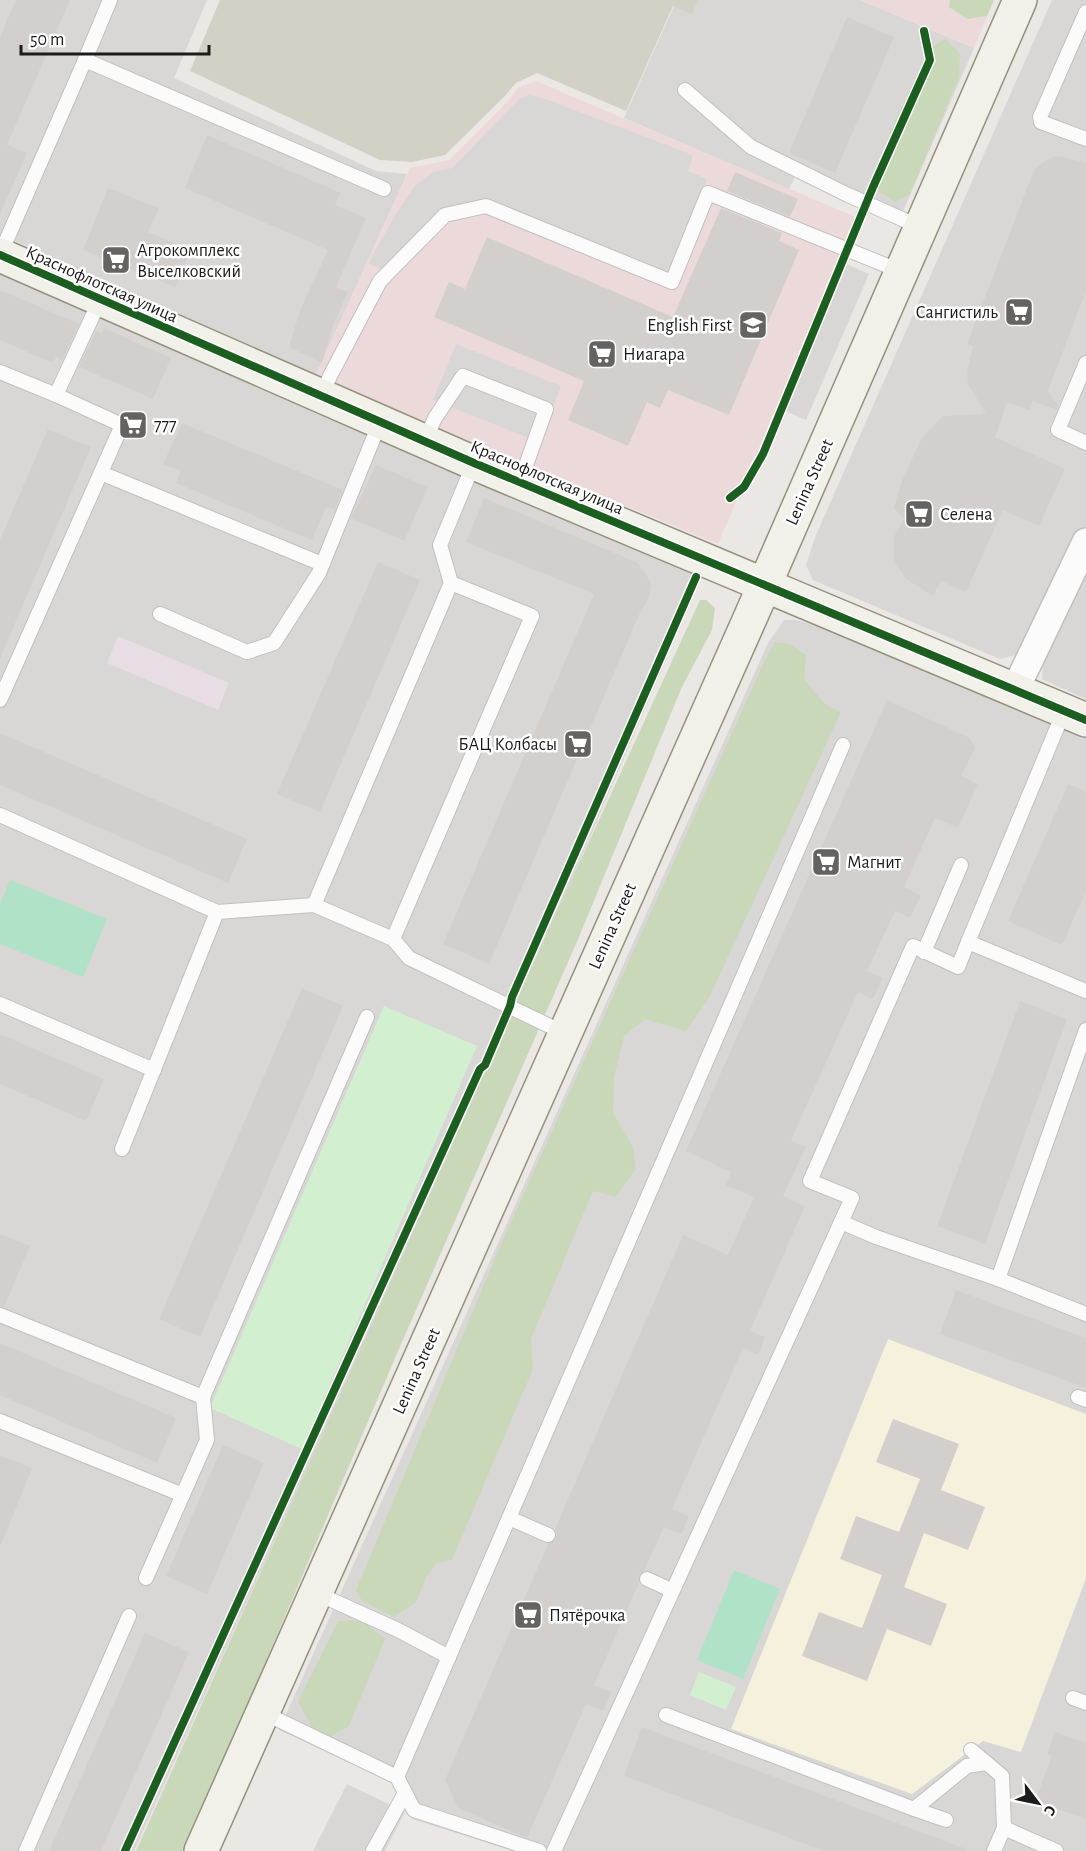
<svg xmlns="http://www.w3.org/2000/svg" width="1086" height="1851" font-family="'Alegreya Sans',sans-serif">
  <rect width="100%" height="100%" fill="#eae7e4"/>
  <g fill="#d9d7d6">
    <path d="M 0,0 L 207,0 L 174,78 L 376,171 L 407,174 L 315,377 L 0,234 Z"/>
    <path d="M 698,0 L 860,0 L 974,48 L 900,218 L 798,171 L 789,189 L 624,118 L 674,6 L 692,15 Z"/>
    <path d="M 1052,0 L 1086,0 L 1086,699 L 1042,679 L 1044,652 L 1033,627 L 1015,655 L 1000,659 L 827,586 L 813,580 L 806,565 L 816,535 Z"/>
    <path d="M 0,268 L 703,574 L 521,998 L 134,1851 L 0,1851 Z"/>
    <path d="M 784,620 L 796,620 L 814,625 L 1045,718 L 1086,738 L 1086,1851 L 513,1851 L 412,1819 L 390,1781 L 279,1730 L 769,641 Z"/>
  </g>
  <g fill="#ecdada">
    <path d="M 860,0 L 994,0 L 974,48 Z"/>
    <path d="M 536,81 L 858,218 L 718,544 L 315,377 L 410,168 L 449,160 L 508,101 L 519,87 Z"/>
  </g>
  <path fill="#e8dce5" d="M 118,636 L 229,683 L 218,710 L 107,663 Z"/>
  <path fill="#f6f1dd" d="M 888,1339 L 1086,1414 L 1086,1578 L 1021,1752 L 983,1741 L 912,1794 L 731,1729 Z"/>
  <g fill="#d8d7d6">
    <path d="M 530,95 L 545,99 L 693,155 L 688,171 L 707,179 L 668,276 L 485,201 L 443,210 L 383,270 L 369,263 L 394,217 L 414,187 L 433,172 L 452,168 L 520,98 Z"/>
    <path d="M 844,263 L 869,274 L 806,420 L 781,409 Z"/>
    <path d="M 456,344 L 561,386 L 539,442 L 433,400 Z"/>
    <path d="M 853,634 L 980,691 L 972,709 L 845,651 Z"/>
    <path d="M 1086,1042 L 1086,1110 L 1069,1158 L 1048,1150 Z"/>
    <path d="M 660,1149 L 712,1172 L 689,1223 L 679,1219 L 435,1765 L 374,1738 L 615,1197 L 635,1206 Z"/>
    <path d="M 347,1784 L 405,1812 L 385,1851 L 313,1851 Z"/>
    <path d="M 583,1784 L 672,1822 L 659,1851 L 554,1851 Z"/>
  </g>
  <path fill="#d3d1c6" d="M 220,0 L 698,0 L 692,15 L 673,6 L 626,111 L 537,73 L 516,83 L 503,98 L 445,155 L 412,162 L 380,160 L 190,71 Z"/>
  <g fill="#c8d8b9">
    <path d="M 950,0 L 994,0 L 987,16 L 967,19 L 949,7 Z"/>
    <path d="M 945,39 L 960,54 L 959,77 L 910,194 L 895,202 L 878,191 L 891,130 L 930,48 Z"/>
    <path d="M 700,600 L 706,600 L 715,608 L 712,630 L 681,689 L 579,937 L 395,1358 L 185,1851 L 136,1851 L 544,940 Z"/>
    <path d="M 775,642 L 790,644 L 806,655 L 804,680 L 826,705 L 841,712 L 709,998 L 686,1031 L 645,1019 L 624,1036 L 614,1077 L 613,1113 L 633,1147 L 636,1169 L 615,1197 L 593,1191 L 531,1339 L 533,1369 L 452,1560 L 437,1563 L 427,1576 L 416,1602 L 394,1617 L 362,1601 L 356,1590 L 501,1244 L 765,660 Z"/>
    <path d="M 353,1620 L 365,1623 L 385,1639 L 349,1726 L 327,1739 L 312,1727 L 298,1702 L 338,1621 Z"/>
  </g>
  <g fill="#d2f0cf">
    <path d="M 384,1006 L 477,1046 L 302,1449 L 210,1408 Z"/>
    <path d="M 699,1672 L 736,1687 L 726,1710 L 690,1695 Z"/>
  </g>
  <g fill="#afe2c6">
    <path d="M 10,880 L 107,919 L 83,977 L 0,944 L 0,904 Z"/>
    <path d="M 734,1570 L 780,1589 L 743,1679 L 697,1660 Z"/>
  </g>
  <g fill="#d3cfcd">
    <path d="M 16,0 L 70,0 L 7,145 L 27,153 L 0,214 L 0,37 Z"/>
    <path d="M 847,17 L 894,37 L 835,173 L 789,153 Z"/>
    <path d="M 207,135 L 341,193 L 335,205 L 366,218 L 336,287 L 348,292 L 333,325 L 322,363 L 289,347 L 300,310 L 328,250 L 185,188 Z"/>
    <path d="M 1060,156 L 1086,163 L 1086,291 L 1048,391 L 1058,406 L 1057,410 L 1033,401 L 1030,410 L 1007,402 L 995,437 L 1065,469 L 1039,526 L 1003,510 L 966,592 L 941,581 L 933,596 L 906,579 L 894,560 L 894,537 L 904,519 L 894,508 L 902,480 L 922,438 L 943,416 L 986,414 L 968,384 L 967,373 L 973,346 L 967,344 L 1034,170 L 1049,158 Z"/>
    <path d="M 735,172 L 798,199 L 790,217 L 727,191 Z"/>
    <path d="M 108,188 L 159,208 L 148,232 L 191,250 L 175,287 L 83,250 Z"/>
    <path d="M 721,208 L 782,233 L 779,241 L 799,250 L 729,415 L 668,390 L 660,408 L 647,402 L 628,446 L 568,420 L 584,381 L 434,317 L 449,282 L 465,289 L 487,237 L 673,317 Z"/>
    <path d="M 0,290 L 79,324 L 62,360 L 56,357 L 53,363 L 0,340 Z"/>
    <path d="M 104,328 L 171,358 L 153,399 L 79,367 L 96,331 L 102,333 Z"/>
    <path d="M 182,423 L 343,490 L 335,510 L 326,507 L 312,540 L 176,483 L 181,471 L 163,464 Z"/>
    <path d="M 48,429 L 91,447 L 0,658 L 0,540 Z"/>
    <path d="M 376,465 L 428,487 L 404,541 L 351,518 Z"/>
    <path d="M 484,498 L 636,562 L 644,571 L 651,584 L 649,597 L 639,615 L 489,964 L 443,944 L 594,594 L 466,542 Z"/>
    <path d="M 378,562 L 420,580 L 320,812 L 277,794 Z"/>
    <path d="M 887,700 L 970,738 L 975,749 L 961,776 L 978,784 L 958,828 L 935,818 L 904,887 L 921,895 L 910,918 L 895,911 L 867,971 L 883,978 L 873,999 L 858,992 L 791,1140 L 806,1147 L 783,1196 L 805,1206 L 750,1331 L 765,1337 L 758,1355 L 743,1348 L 672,1509 L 689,1516 L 682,1534 L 664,1527 L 644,1571 L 639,1575 L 639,1583 L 594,1685 L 612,1692 L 603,1711 L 586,1704 L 527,1838 L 458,1808 L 445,1780 L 548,1544 L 556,1539 L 557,1533 L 555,1529 L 683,1235 L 728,1255 L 754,1197 L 726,1185 L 731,1172 L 686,1151 Z"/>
    <path d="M 0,733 L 247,839 L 228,883 L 0,785 Z"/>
    <path d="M 1068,784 L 1086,792 L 1086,891 L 1062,945 L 1008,921 Z"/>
    <path d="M 302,988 L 343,1006 L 200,1337 L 159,1319 Z"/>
    <path d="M 1020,1001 L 1067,1019 L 985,1244 L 937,1226 Z"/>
    <path d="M 0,1034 L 104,1079 L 86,1121 L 0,1084 Z"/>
    <path d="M 0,1234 L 30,1246 L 4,1307 L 0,1306 Z"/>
    <path d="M 956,1290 L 1086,1338 L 1086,1388 L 940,1334 Z"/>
    <path d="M 0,1343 L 176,1418 L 157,1463 L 0,1395 Z"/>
    <path d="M 893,1419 L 959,1444 L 941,1490 L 985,1507 L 968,1550 L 924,1533 L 904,1587 L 947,1604 L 931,1646 L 887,1629 L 867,1681 L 802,1656 L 819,1612 L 862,1628 L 882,1575 L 840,1559 L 856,1516 L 899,1532 L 920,1479 L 876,1462 Z"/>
    <path d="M 223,1445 L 264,1463 L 207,1594 L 166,1576 Z"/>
    <path d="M 0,1455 L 32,1468 L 1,1545 L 0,1545 Z"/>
    <path d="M 145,1633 L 189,1652 L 101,1851 L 49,1851 Z"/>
    <path d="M 642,1727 L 966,1849 L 965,1851 L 824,1851 L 624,1776 Z"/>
    <path d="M 1055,1732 L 1086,1743 L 1086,1819 L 1035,1801 L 1052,1756 L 1047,1754 Z"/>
  </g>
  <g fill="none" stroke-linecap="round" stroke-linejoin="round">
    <g stroke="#c1c0bf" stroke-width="16">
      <g id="lane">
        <path d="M 1086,12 L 1040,117 L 1041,122 L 1086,139"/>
        <path d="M 85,60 L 110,0"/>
        <path d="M 685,90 L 751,147 L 848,195 L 920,227"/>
        <path d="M 0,255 L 85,60 L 384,189"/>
        <path d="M 1086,363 L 1058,430 L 1086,443"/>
        <path d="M 0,372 L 56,395 L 100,300"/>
        <path d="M 321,397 L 330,376 L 380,281 L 445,215 L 486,206 L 672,282 L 708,193 L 900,271"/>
        <path d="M 425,441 L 435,418 L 463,376 L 546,409 L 520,482"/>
        <path d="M 474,463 L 440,545 L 451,583 L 314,905 L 393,939 L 409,958 L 564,1033"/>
        <path d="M 101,473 L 322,564"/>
        <path d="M 160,614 L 247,652 L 274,643 L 319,573 L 380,422"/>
        <path d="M 0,700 L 122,425 L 56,395"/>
        <path d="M 1064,711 L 968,942 L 1086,991"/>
        <path d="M 0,815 L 217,912 L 314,905"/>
        <path d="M 393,939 L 532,616 L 451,583"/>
        <path d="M 924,952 L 961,865"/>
        <path d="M 0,1004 L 154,1070"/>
        <path d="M 1086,1030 L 998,1279 L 1086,1314"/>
        <path d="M 122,1149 L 217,912"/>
        <path d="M 841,1222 L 876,1237 L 998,1279"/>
        <path d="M 0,1315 L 203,1397 L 207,1440 L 146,1578"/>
        <path d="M 203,1397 L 367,1017"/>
        <path d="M 1078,1397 L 1086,1400"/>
        <path d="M 0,1421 L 183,1495"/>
        <path d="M 509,1518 L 548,1535"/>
        <path d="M 647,1579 L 671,1590"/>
        <path d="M 316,1593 L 398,1630 L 449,1657"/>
        <path d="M 1073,1698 L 1086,1703"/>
        <path d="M 262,1712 L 397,1777 L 414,1810 L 539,1851"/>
        <path d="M 666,1715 L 914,1809 L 967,1766 L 986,1763"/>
        <path d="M 971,1750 L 1002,1776 L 1004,1828"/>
        <path d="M 397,1777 L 843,745"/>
        <path d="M 914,1809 L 946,1820"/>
        <path d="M 26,1851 L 129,1616"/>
        <path d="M 373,1851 L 405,1793"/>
        <path d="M 554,1851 L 852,1198 L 810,1181 L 913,946 L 958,967 L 968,942"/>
        <path d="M 994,1851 L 1004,1828 L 1056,1851"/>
      </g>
    </g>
    <g stroke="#c1c0bf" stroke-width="30">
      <path id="street" d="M 1015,690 L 1086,542"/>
    </g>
    <g stroke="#94927d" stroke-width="36">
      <g id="secondary">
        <path d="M 0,255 L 474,463 L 1086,720"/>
        <path d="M 201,1851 L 751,616 L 1020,0"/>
      </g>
    </g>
    <use href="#lane" stroke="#fcfbfb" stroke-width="14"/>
    <use href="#street" stroke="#fcfbfb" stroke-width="27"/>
    <use href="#secondary" stroke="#f2f1e9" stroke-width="33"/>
    <g stroke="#fff" stroke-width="11">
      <g id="cycleway">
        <path d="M 0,255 L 474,463 L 1086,720"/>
        <path d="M 730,498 L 744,487 L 763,454 L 873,187 L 930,60 L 924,31"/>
        <path d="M 125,1851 L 480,1069 L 485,1065 L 510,1006 L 512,997 L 696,577"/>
      </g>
    </g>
    <use href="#cycleway" stroke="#1b5e20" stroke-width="8"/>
  </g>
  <defs>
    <g id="supermarket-square" transform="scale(1.5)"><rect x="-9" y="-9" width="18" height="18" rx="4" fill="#646362" stroke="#fff"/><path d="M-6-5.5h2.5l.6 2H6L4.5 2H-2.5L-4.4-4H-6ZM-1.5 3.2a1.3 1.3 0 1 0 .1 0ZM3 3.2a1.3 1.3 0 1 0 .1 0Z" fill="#fff"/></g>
    <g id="school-square" transform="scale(1.5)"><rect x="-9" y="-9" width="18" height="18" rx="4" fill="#646362" stroke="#fff"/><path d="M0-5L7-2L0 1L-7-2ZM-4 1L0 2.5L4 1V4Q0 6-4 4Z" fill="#fff"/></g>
  </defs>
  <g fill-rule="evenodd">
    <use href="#supermarket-square" x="116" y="260"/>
    <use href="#supermarket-square" x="1019" y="312"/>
    <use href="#school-square" x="753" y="325"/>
    <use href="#supermarket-square" x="602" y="354"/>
    <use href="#supermarket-square" x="133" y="425"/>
    <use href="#supermarket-square" x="919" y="514"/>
    <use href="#supermarket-square" x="578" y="744"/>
    <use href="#supermarket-square" x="826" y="862"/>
    <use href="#supermarket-square" x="528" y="1615"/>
  </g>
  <g text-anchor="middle" stroke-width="5" stroke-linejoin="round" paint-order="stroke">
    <g font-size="18" fill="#1c1c1c" stroke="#fff" text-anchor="start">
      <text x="137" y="256">Агрокомплекс<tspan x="137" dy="21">Выселковский</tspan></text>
      <text x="998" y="318" text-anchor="end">Сангистиль</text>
      <text x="732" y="331" text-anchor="end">English First</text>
      <text x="623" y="360">Ниагара</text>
      <text x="154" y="431">777</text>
      <text x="940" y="520">Селена</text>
      <text x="557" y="750" text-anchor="end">БАЦ Колбасы</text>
      <text x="847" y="868">Магнит</text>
      <text x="549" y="1621">Пятёрочка</text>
    </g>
    <g font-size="18" fill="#1c1c1c" stroke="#fff">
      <text transform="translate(102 284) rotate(24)" y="6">Краснофлотская улица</text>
      <text transform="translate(547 477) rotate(23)" y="6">Краснофлотская улица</text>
      <text transform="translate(809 482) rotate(-66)" y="6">Lenina Street</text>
      <text transform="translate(612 926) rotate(-66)" y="6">Lenina Street</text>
      <text transform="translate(416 1371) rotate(-66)" y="6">Lenina Street</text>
    </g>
  </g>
  <g transform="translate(1038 1803) rotate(122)" stroke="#ffffff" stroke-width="4.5" paint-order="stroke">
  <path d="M0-4.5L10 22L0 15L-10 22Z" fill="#1c1c1c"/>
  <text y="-9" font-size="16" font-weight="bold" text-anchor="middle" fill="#1c1c1c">С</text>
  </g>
  <path d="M21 45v9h188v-9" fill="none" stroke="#1c1c1c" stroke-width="3"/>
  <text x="30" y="45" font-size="18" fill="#1c1c1c" stroke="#ffffff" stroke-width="4.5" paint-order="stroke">50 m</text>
</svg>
